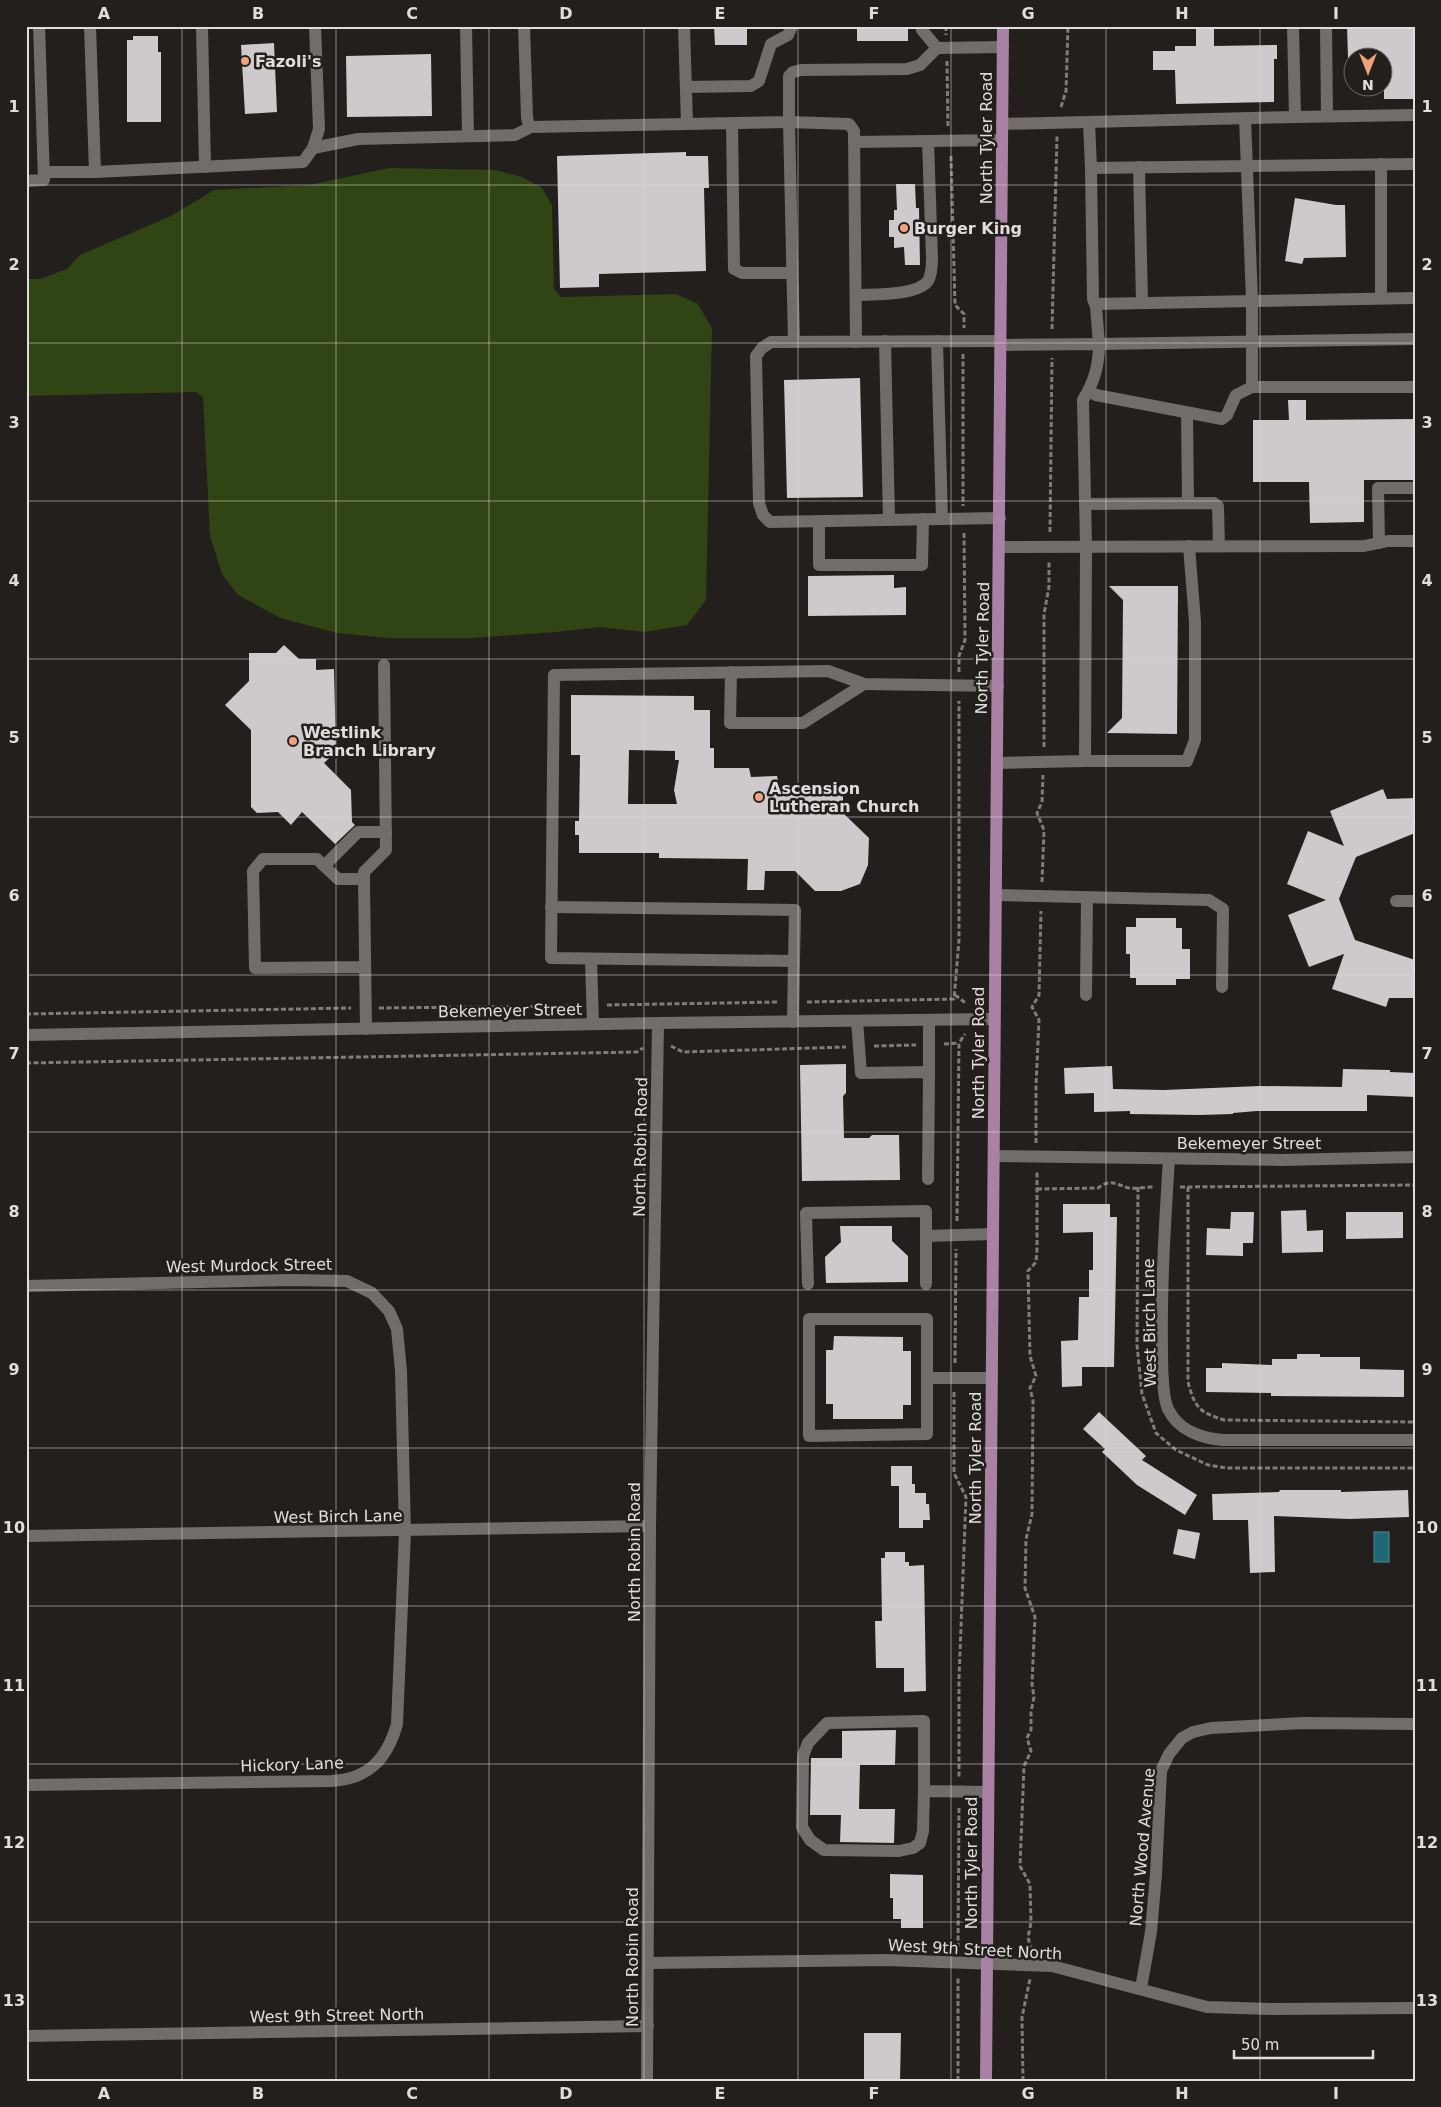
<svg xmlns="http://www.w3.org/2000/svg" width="1441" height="2107" font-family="'DejaVu Sans',sans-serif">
  <rect width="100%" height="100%" fill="#221f1d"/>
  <path fill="#314414" d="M 389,168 L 495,170 L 522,177 L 542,188 L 552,205 L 554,289 L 561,297 L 676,294 L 698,304 L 712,328 L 706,600 L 687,625 L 644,632 L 600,627 L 556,632 L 472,638 L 388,638 L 337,633 L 280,618 L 238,595 L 222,574 L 210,536 L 203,397 L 196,392 L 26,396 L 26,279 L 40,279 L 67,269 L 80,255 L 171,216 L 214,190 L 309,185 Z"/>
  <rect fill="#1d6872" stroke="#588b92" x="1374" y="1532" width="15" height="30"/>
  <g fill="#cec9cb" fill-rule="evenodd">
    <path d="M 714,26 L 747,26 L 747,45 L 715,45 Z"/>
    <rect x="857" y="26" width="51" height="15"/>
    <path d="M 1347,26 L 1415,26 L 1415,99 L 1384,99 L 1384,58 L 1348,58 Z"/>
    <path d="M 1196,27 L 1214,27 L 1214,46 L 1277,45 L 1277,59 L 1274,59 L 1274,102 L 1176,104 L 1175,70 L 1153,70 L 1153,51 L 1175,51 L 1175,46 L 1196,46 Z"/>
    <path d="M 133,36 L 158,36 L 158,52 L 161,52 L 161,122 L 127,122 L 127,40 L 133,40 Z"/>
    <path d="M 274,43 L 277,112 L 245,114 L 241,45 Z"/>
    <path d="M 431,54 L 432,116 L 347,117 L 346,56 Z"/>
    <path d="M 686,152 L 686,156 L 708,156 L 709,188 L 704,188 L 706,271 L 599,274 L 599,287 L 560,288 L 557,156 Z"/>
    <path d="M 896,184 L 915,184 L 916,208 L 919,208 L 920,265 L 905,265 L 904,247 L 894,248 L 894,237 L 889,237 L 889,220 L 894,220 L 894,210 L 897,210 Z"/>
    <path d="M 1295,198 L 1336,205 L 1345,205 L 1346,257 L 1304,258 L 1302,264 L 1285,261 Z"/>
    <path d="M 860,378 L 863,497 L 787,498 L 784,380 Z"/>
    <path d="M 1288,400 L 1306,400 L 1306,420 L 1415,419 L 1415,480 L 1364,480 L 1364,522 L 1310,523 L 1309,482 L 1253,482 L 1253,420 L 1289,420 Z"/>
    <path d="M 894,575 L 894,588 L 906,587 L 906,615 L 808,616 L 808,576 Z"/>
    <path d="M 1109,586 L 1178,586 L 1177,734 L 1107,733 L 1122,718 L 1123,600 Z"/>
    <path d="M 284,645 L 299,659 L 316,659 L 316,670 L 334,669 L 336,752 L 324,763 L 351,790 L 352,822 L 355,825 L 335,844 L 302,812 L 291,825 L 278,812 L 257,813 L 251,807 L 251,730 L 225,705 L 249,681 L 249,653 L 276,653 Z"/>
    <path d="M 571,695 L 694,696 L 694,710 L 710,710 L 710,748 L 714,748 L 714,768 L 749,768 L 751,777 L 777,776 L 780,789 L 843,790 L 843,813 L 869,838 L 868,865 L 860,884 L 841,891 L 815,891 L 795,871 L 765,871 L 764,890 L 747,890 L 748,859 L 659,858 L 659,853 L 579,853 L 579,835 L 575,835 L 575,821 L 579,821 L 580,755 L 571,755 ZM 629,750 L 675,751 L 675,760 L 679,760 L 674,790 L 677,804 L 628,804 Z"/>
    <path d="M 1383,789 L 1387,799 L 1415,798 L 1415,833 L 1356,857 L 1339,899 L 1355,940 L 1415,960 L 1415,998 L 1389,998 L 1386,1007 L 1332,989 L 1344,954 L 1309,967 L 1288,915 L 1326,900 L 1287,884 L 1308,831 L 1344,846 L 1330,811 Z"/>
    <path d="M 1136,918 L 1176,918 L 1176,928 L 1182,928 L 1182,949 L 1190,949 L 1190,979 L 1176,979 L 1176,985 L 1136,985 L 1136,978 L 1130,978 L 1130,954 L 1126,954 L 1126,927 L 1136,927 Z"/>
    <path d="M 846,1064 L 846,1093 L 843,1096 L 844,1138 L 869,1138 L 872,1135 L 899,1135 L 900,1180 L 802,1181 L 800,1065 Z"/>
    <path d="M 1112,1066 L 1113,1089 L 1164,1090 L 1260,1086 L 1342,1087 L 1343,1069 L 1390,1070 L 1390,1072 L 1415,1073 L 1415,1097 L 1367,1095 L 1367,1111 L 1257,1111 L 1233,1113 L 1233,1114 L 1200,1115 L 1130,1114 L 1130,1111 L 1094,1112 L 1094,1093 L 1065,1094 L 1064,1068 Z"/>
    <path d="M 1063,1204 L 1110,1204 L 1110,1217 L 1117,1217 L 1114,1367 L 1082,1367 L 1082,1386 L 1062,1387 L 1061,1341 L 1078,1340 L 1079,1297 L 1089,1297 L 1089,1270 L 1093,1270 L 1093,1232 L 1063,1233 Z"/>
    <path d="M 1306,1210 L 1307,1231 L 1323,1230 L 1323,1252 L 1282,1253 L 1281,1211 Z"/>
    <path d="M 1231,1212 L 1254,1212 L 1253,1243 L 1243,1243 L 1243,1256 L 1206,1255 L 1207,1228 L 1230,1229 Z"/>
    <path d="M 1346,1212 L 1403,1212 L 1403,1238 L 1346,1239 Z"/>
    <path d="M 840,1226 L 892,1226 L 892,1241 L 908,1256 L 908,1282 L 826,1283 L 825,1257 L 841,1242 Z"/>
    <path d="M 834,1336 L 903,1337 L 903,1351 L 911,1351 L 911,1405 L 903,1405 L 903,1419 L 833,1419 L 833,1404 L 826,1404 L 826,1350 L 833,1350 Z"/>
    <path d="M 1297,1354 L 1320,1354 L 1320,1357 L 1360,1357 L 1360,1369 L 1404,1370 L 1404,1397 L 1271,1396 L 1271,1393 L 1206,1392 L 1206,1368 L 1222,1368 L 1222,1363 L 1272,1365 L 1272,1359 L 1297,1359 Z"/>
    <path d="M 1099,1412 L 1146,1456 L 1142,1460 L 1197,1495 L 1185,1515 L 1137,1485 L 1102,1452 L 1105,1449 L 1083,1429 Z"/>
    <path d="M 891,1466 L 912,1466 L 912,1484 L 915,1484 L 915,1493 L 926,1493 L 926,1504 L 929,1504 L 930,1520 L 923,1520 L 923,1528 L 899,1528 L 899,1486 L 891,1486 Z"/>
    <path d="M 1280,1490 L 1341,1490 L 1341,1492 L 1408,1490 L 1409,1517 L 1349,1519 L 1274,1516 L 1275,1572 L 1250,1573 L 1248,1520 L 1213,1520 L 1212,1494 L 1279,1492 Z"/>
    <path d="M 1178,1529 L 1200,1533 L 1195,1559 L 1173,1554 Z"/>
    <path d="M 885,1552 L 905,1552 L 905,1562 L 909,1562 L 909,1566 L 924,1565 L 926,1691 L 904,1692 L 904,1668 L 876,1668 L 875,1621 L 882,1621 L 881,1558 L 885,1558 Z"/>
    <path d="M 896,1730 L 895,1765 L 860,1765 L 859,1809 L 895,1809 L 894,1843 L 840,1842 L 841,1815 L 810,1815 L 811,1758 L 842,1758 L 842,1731 Z"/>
    <path d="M 890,1874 L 923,1875 L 923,1928 L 901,1928 L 901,1919 L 893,1919 L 893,1898 L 890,1898 Z"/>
    <path d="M 864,2033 L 901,2033 L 900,2081 L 864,2081 Z"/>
  </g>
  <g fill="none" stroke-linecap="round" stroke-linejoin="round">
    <g stroke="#7f7c7b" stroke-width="3" stroke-dasharray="5 2.5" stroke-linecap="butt">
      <path d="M 946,26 L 946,35"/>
      <path d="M 947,61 L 948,127"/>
      <path d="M 1061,107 L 1066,91 L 1068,26"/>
      <path d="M 951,156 L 955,305 L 964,314 L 964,328"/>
      <path d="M 1052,329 L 1057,136"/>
      <path d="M 963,354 L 963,506"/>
      <path d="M 1050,532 L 1052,358"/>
      <path d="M 959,672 L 959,656 L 965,640 L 964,532"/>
      <path d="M 1044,747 L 1044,614 L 1049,587 L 1049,561"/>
      <path d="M 1042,882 L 1044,830 L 1037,813 L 1042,802 L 1043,775"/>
      <path d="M 955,995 L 967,1004"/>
      <path d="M 807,1002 L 954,999 L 959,940 L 959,701"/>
      <path d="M 607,1005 L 778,1002"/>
      <path d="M 379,1008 L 578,1006"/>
      <path d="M 26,1014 L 351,1008"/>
      <path d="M 944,1044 L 959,1043"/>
      <path d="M 671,1046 L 683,1052 L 846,1047"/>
      <path d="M 874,1046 L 916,1045"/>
      <path d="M 26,1063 L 637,1052 L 643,1048"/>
      <path d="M 1036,1143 L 1036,1085 L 1039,1020 L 1032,1007 L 1039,995 L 1041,911"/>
      <path d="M 1138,1187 L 1137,1345 L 1142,1394 L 1156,1433 L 1176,1450 L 1208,1465 L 1227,1468 L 1415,1468"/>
      <path d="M 1180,1187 L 1415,1185"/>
      <path d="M 1188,1187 L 1188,1382 C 1195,1408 1199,1412 1224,1420 L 1415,1422"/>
      <path d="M 1037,1189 L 1098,1188 C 1111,1178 1117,1185 1129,1188 C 1136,1189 1147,1187 1154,1187"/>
      <path d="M 957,1221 L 959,1043 L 965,1034"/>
      <path d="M 955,1363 L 956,1249"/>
      <path d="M 954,1392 L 954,1473 L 966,1497 L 959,1679 L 959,1778"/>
      <path d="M 958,1948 L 959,1806"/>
      <path d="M 1031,1950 L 1028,1937 L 1031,1923 L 1030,1884 L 1020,1866 L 1024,1766 L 1031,1751 L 1027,1738 L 1031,1730 L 1031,1712 L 1034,1697 L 1032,1684 L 1035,1617 L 1025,1588 L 1026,1539 L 1032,1514 L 1033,1401 L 1030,1388 L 1036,1376 L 1030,1356 L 1028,1271 L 1036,1262 L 1037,1249 L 1037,1172"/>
      <path d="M 958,2081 L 958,1976"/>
      <path d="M 1023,2081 L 1022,2017 L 1030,1979"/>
    </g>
    <g stroke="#716d6b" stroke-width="12">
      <path d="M 202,26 L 205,167"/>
      <path d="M 466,26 L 468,136"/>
      <path d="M 524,26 L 527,117 L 528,122 L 531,127 L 789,122 L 789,76 L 793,72 L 801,70 L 907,69 L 920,65 L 937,48 L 1003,47"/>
      <path d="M 684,26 L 687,124"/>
      <path d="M 922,26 L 922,30 L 937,48"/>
      <path d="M 1293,26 L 1295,117 L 1415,115"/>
      <path d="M 1326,26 L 1327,116"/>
      <path d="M 686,87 L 751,86 L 759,81 L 771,44 L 788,35 L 792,26"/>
      <path d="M 1245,118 L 1252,300 L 1252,387 L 1415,387"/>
      <path d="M 1089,122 L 1091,168"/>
      <path d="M 732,123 L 734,269 L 742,273 L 792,273"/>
      <path d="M 1002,124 L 1295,117"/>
      <path d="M 854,142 L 1002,140"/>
      <path d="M 313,148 L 358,139 L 515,135 L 531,127"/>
      <path d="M 1381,164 L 1381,298"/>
      <path d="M 1415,164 L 1091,168 L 1093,299 L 1096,307 L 1099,344 L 1415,339"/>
      <path d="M 1139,167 L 1142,303"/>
      <path d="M 44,172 L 95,172 L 90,26"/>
      <path d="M 95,172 L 303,162 L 313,148 L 319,129 L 315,26"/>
      <path d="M 26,181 L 44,180 L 39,26"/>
      <path d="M 856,295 C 873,294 917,296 928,281 C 932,274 932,265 932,258 L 928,141"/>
      <path d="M 1095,304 C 1202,303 1308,299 1415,298"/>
      <path d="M 885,341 L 889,520"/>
      <path d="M 937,341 L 942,519"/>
      <path d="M 794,342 L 789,122 L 849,124 L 854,131 L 856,342"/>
      <path d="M 1089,391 L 1096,395 L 1222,419 L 1227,415 L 1236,395 L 1252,387"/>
      <path d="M 1187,413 L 1188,503"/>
      <path d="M 1085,504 L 1214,503 L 1218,506 L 1219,546"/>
      <path d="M 1000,518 L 770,522 L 763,515 L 759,503 L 756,356 L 762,348 L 771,342 L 1001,341"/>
      <path d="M 819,521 L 819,565 L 922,565 L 923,519"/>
      <path d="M 1379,543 L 1378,488 L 1415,488"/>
      <path d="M 1000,547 L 1364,546 L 1388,541 L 1415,541"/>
      <path d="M 731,672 L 730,723 L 803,723 L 864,684"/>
      <path d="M 1085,761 L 1187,761 L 1195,740 L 1195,622 L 1189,546"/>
      <path d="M 997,763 L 1085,761 L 1086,546 L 1083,400 C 1094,382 1099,366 1099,344 L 1001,345"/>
      <path d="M 324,866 L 358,832 L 386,832"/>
      <path d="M 364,879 L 364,872 L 386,850 L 384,665"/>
      <path d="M 996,895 L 1209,900 L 1223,909 L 1222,987"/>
      <path d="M 1396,901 L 1415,901"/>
      <path d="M 551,907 L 795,910 L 794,961"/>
      <path d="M 591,959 L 593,1024"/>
      <path d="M 365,967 L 255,968 L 253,871 L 263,859 L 317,859 L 338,879 L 364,879 L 366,1029"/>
      <path d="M 1086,995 L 1087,897"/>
      <path d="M 929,1020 L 929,1072"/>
      <path d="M 857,1021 L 861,1073 L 929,1072 L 928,1179"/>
      <path d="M 793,1022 L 794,961 L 551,958 L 554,675 L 828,671 L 864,684 L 998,686"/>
      <path d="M 26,1035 L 658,1023 L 994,1019"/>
      <path d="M 994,1156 L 1282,1160 L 1415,1157"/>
      <path d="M 1169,1159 C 1165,1222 1161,1285 1162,1349 C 1162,1364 1162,1396 1168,1409 C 1178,1430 1201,1438 1222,1440 L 1415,1440"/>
      <path d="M 926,1236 L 926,1284"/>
      <path d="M 808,1284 L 806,1213 L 926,1211 L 926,1236 L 993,1234"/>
      <path d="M 26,1286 L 292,1280 L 347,1281 L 372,1293 L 389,1311 L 397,1329 L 401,1371 L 405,1531 L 397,1724 C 387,1759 369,1779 331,1781 L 26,1785"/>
      <path d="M 809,1319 L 927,1319 L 927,1434 L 809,1436 Z"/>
      <path d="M 927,1378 L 992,1378"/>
      <path d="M 26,1536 L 650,1526"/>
      <path d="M 924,1791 L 924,1721 L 827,1723 L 808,1743 L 803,1756 L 802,1827 L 810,1840 L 824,1850 L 899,1851 L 913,1848 L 920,1843 L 923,1831 L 924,1791 L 988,1792"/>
      <path d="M 648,1963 L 886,1960 L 1052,1966 L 1207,2007 L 1274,2009 L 1415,2008"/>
      <path d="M 1141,1988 L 1151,1932 L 1156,1874 L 1161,1771 L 1169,1754 L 1182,1738 L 1193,1732 L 1211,1728 L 1304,1723 L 1415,1724"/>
      <path d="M 26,2036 L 648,2026"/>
      <path d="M 647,2081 L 650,1526 L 658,1023"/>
    </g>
    <path stroke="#a981a4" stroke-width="12" d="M 986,2081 L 1003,26"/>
  </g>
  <path fill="none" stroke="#e0dddc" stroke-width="1" stroke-opacity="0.55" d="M 182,26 L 182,2081M 336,26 L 336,2081M 489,26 L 489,2081M 644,26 L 644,2081M 798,26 L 798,2081M 951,26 L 951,2081M 1106,26 L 1106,2081M 1260,26 L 1260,2081M 26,185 L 1415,185M 26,343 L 1415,343M 26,501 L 1415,501M 26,659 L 1415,659M 26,817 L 1415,817M 26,975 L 1415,975M 26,1132 L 1415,1132M 26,1290 L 1415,1290M 26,1448 L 1415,1448M 26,1606 L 1415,1606M 26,1764 L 1415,1764M 26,1922 L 1415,1922"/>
  <g fill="#f0a27a" stroke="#221f1d" stroke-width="2">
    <circle cx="245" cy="61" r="5"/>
    <circle cx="904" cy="228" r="5"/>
    <circle cx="293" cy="741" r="5"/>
    <circle cx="759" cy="797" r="5"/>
  </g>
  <g text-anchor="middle" stroke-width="5" stroke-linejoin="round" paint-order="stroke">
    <g font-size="16" font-weight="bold" fill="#e0dddc" stroke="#221f1d" text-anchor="start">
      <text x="255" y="67">Fazoli's</text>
      <text x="914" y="234">Burger King</text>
      <text x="303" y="738">Westlink<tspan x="303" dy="18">Branch Library</tspan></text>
      <text x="769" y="794">Ascension<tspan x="769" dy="18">Lutheran Church</tspan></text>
    </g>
    <g font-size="16" fill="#e0dddc" stroke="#221f1d">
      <text transform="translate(986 138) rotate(-90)" y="6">North Tyler Road</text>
      <text transform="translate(982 648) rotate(-89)" y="6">North Tyler Road</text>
      <text transform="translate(510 1010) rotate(-1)" y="6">Bekemeyer Street</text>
      <text transform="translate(978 1053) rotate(-90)" y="6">North Tyler Road</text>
      <text x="1249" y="1149">Bekemeyer Street</text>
      <text transform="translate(640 1147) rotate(-89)" y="6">North Robin Road</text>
      <text transform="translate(249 1265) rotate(-1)" y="6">West Murdock Street</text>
      <text transform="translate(1149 1323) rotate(-91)" y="6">West Birch Lane</text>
      <text transform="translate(975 1458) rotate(-90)" y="6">North Tyler Road</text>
      <text transform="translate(338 1516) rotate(-1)" y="6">West Birch Lane</text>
      <text transform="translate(634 1552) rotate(-90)" y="6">North Robin Road</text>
      <text transform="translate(292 1764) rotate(-2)" y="6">Hickory Lane</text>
      <text transform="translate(1142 1847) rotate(-85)" y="6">North Wood Avenue</text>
      <text transform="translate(971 1863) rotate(-90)" y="6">North Tyler Road</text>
      <text transform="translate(975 1949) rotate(3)" y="6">West 9th Street North</text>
      <text transform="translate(632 1957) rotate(-90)" y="6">North Robin Road</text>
      <text transform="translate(337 2015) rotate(-1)" y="6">West 9th Street North</text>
    </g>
  </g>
  <rect width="1441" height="2107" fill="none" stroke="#221f1d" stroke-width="55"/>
  <g transform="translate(1368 72) rotate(180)"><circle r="24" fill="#221f1d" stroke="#6e6b69"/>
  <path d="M0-4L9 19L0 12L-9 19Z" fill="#f0a27a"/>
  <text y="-8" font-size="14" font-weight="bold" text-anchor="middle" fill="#e0dddc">N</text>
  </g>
  <path d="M1234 2050v8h139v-8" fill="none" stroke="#e0dddc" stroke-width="2.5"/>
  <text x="1241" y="2050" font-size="15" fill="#e0dddc" stroke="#221f1d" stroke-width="4" paint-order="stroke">50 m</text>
  <rect x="28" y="28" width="1386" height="2052" fill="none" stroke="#e0dddc" stroke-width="2"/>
  <g font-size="16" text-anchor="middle" font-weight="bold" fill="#e0dddc">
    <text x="104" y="19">A</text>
    <text x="258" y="19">B</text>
    <text x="412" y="19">C</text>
    <text x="566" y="19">D</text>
    <text x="720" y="19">E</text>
    <text x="874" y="19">F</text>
    <text x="1028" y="19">G</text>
    <text x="1182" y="19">H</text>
    <text x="1336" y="19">I</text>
    <text x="14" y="112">1</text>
    <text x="1427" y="112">1</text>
    <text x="14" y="270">2</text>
    <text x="1427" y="270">2</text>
    <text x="14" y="428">3</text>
    <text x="1427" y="428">3</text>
    <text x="14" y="586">4</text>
    <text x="1427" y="586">4</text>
    <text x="14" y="743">5</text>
    <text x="1427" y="743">5</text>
    <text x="14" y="901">6</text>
    <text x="1427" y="901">6</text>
    <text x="14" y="1059">7</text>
    <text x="1427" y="1059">7</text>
    <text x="14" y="1217">8</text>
    <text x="1427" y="1217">8</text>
    <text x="14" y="1375">9</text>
    <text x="1427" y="1375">9</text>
    <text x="14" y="1533">10</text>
    <text x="1427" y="1533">10</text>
    <text x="14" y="1691">11</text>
    <text x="1427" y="1691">11</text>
    <text x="14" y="1848">12</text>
    <text x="1427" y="1848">12</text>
    <text x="14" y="2006">13</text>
    <text x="1427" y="2006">13</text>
    <text x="104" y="2099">A</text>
    <text x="258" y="2099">B</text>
    <text x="412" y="2099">C</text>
    <text x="566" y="2099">D</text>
    <text x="720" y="2099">E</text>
    <text x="874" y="2099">F</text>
    <text x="1028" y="2099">G</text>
    <text x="1182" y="2099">H</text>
    <text x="1336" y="2099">I</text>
  </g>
</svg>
